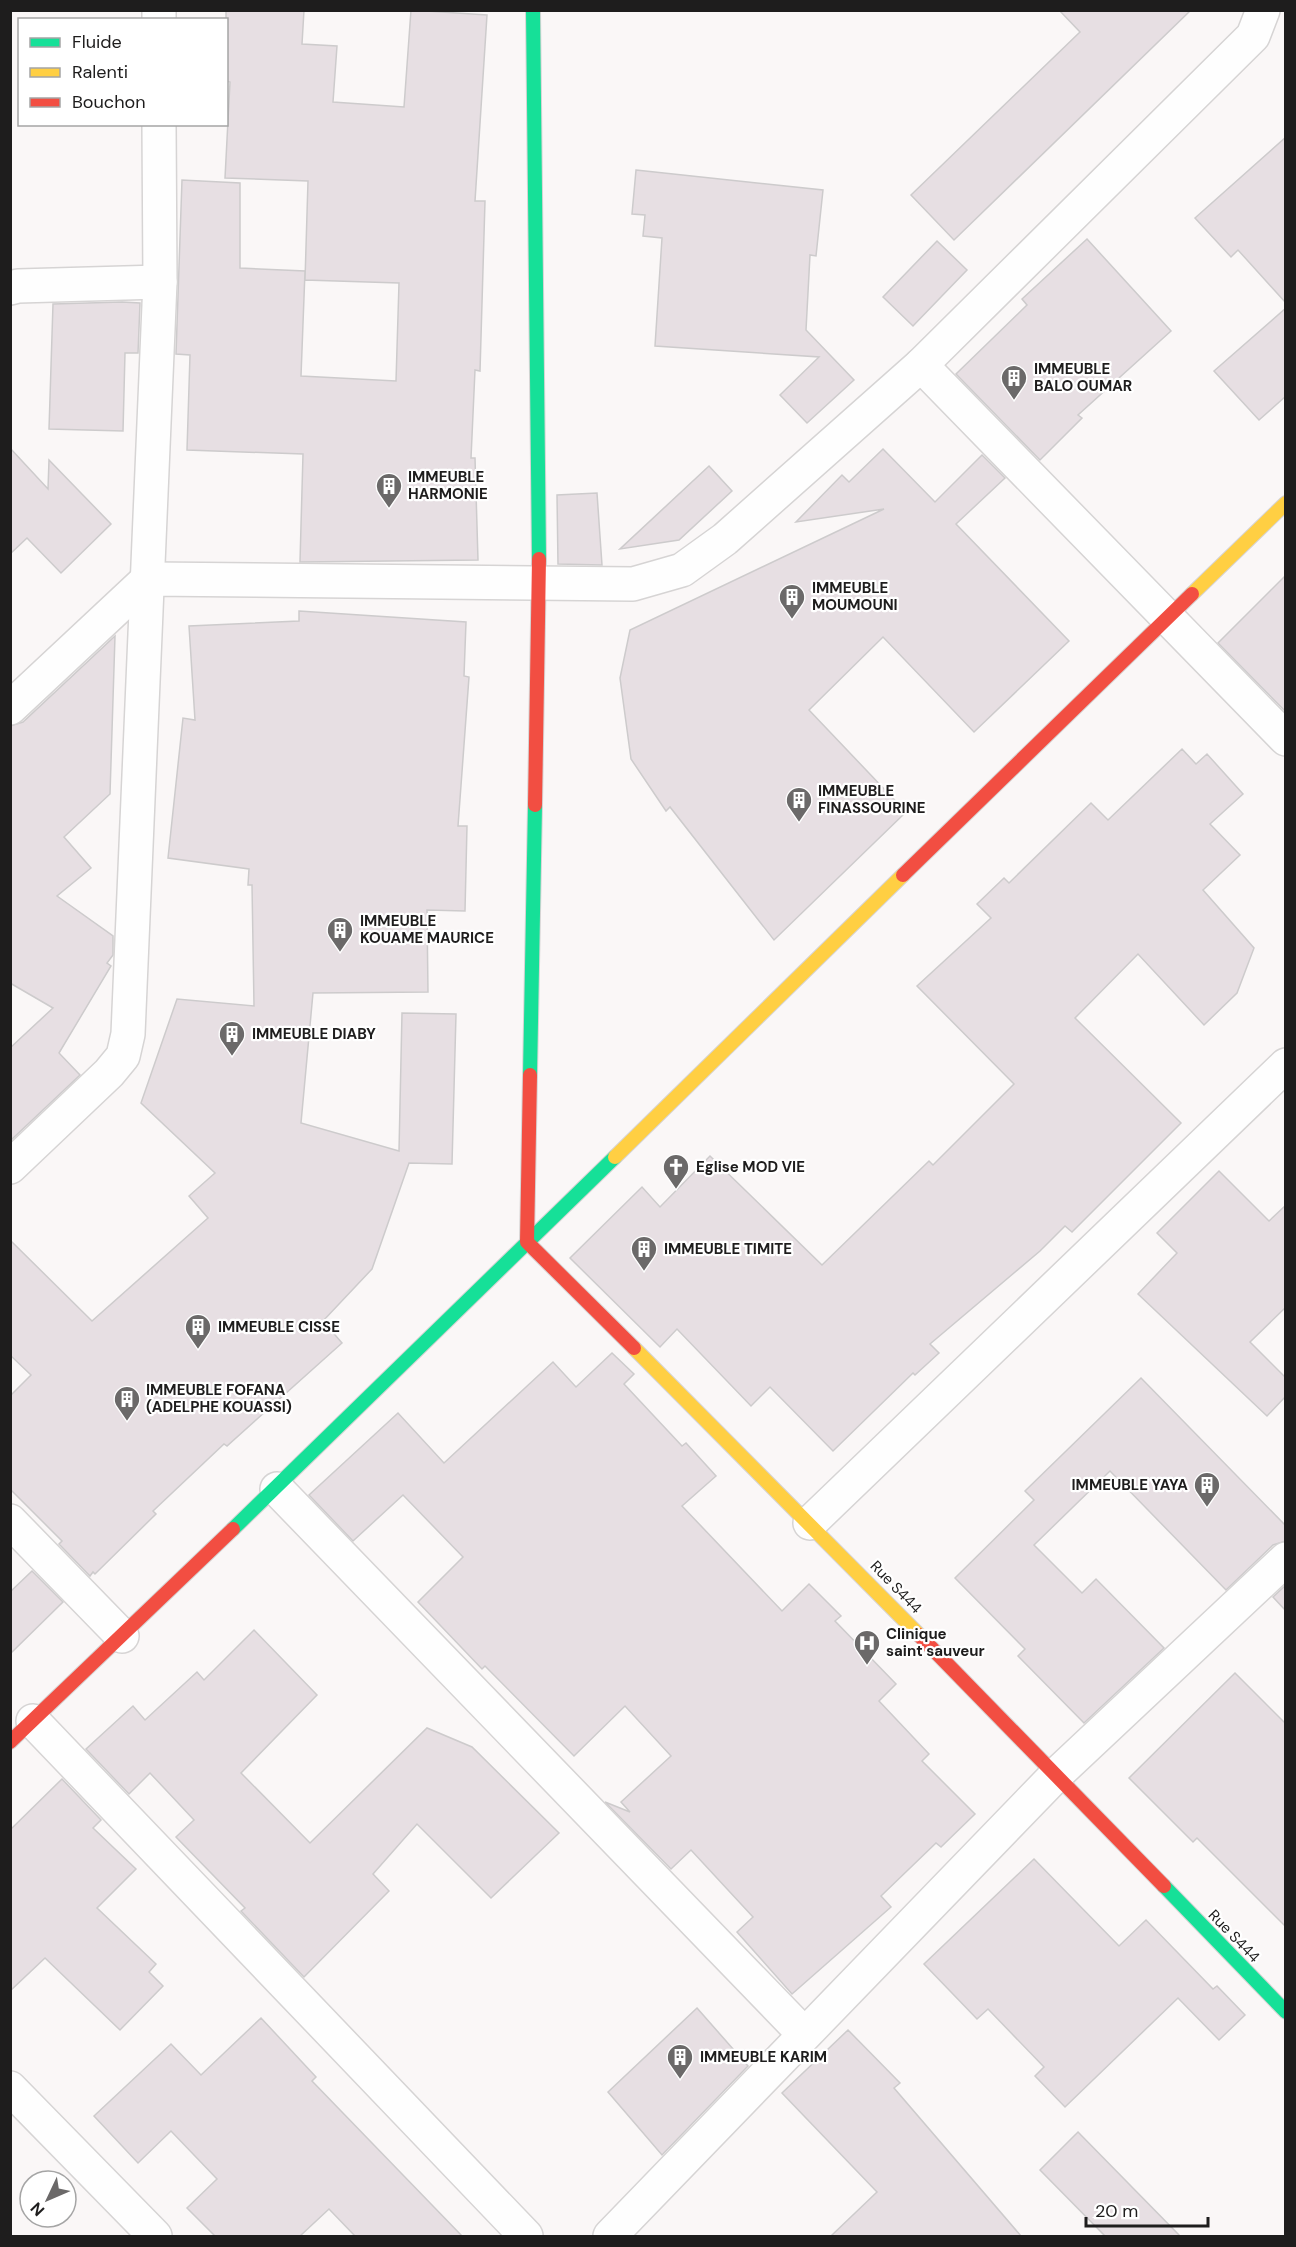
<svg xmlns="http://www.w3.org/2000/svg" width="1296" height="2247" font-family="'DM Sans',sans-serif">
  <rect width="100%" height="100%" fill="#faf7f7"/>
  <g fill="#e7dfe3" stroke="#cdcbcc" stroke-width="1.5">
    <path d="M 226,10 L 304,10 L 302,44 L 337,46 L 333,102 L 404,107 L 411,10 L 487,15 L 475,201 L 485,201 L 480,371 L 475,370 L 471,458 L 475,458 L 478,560 L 300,562 L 303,454 L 187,450 L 190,355 L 176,354 L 182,180 L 240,183 L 240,268 L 305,271 L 301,376 L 396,381 L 399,283 L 305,280 L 308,181 L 225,178 L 230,82 L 226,81 Z"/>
    <path d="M 1059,10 L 1191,10 L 954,240 L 911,195 L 1080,32 Z"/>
    <path d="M 1286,137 L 1286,303 L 1238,250 L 1231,257 L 1195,218 Z"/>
    <path d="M 636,170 L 823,190 L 816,256 L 810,255 L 806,330 L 854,380 L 807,423 L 780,395 L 819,357 L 655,346 L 662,238 L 643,236 L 645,215 L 632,214 Z"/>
    <path d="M 1087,239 L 1171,331 L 1078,415 L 1082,418 L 1040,460 L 956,374 L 1027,305 L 1022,299 Z"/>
    <path d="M 937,241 L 967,270 L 913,326 L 883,297 Z"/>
    <path d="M 122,302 L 140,303 L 138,353 L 125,353 L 123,431 L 49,429 L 53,304 Z"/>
    <path d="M 1286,308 L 1286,396 L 1259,420 L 1214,371 Z"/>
    <path d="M 10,448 L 48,489 L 49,460 L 111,524 L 61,573 L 27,538 L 10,554 Z"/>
    <path d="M 883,449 L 935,502 L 982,455 L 1005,478 L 956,524 L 1069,641 L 974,732 L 883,637 L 809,710 L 906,812 L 774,940 L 670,807 L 666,811 L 631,759 L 620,678 L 630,630 L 884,509 L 796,522 L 842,475 L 849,482 Z"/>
    <path d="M 709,466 L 732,491 L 679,540 L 620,549 Z"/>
    <path d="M 597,493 L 602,565 L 558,564 L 557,495 Z"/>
    <path d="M 1286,575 L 1286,712 L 1218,643 Z"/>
    <path d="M 299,611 L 466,622 L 464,676 L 469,677 L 458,826 L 467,826 L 465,911 L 427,910 L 428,992 L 313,993 L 301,1123 L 399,1151 L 402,1013 L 456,1014 L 452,1164 L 409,1163 L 372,1269 L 323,1321 L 342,1343 L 227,1446 L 224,1444 L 153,1511 L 156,1514 L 95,1574 L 93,1572 L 90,1576 L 59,1544 L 62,1541 L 10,1489 L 10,1396 L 31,1375 L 10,1355 L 10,1240 L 92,1321 L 208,1218 L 189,1196 L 215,1173 L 141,1103 L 177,999 L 254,1006 L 252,885 L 248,885 L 249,869 L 168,858 L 183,718 L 195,720 L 189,626 L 299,621 Z"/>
    <path d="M 115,636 L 110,794 L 64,837 L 91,868 L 57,896 L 113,936 L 113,955 L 107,963 L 111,966 L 59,1053 L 80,1075 L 10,1141 L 10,1048 L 53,1008 L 10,983 L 10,726 L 23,722 Z"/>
    <path d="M 1182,749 L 1196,764 L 1207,754 L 1243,794 L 1210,824 L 1240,855 L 1203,890 L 1254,948 L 1237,993 L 1204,1025 L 1138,954 L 1075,1018 L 1181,1123 L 1072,1232 L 1065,1226 L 1040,1251 L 930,1344 L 939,1353 L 915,1375 L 913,1373 L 833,1451 L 770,1387 L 751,1406 L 677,1329 L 660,1347 L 570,1258 L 642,1187 L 660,1207 L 710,1156 L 822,1265 L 929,1161 L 933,1165 L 1014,1084 L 917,986 L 991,918 L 977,904 L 1004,878 L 1009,883 L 1091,803 L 1108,820 Z"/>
    <path d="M 1219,1171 L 1269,1221 L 1286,1205 L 1286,1307 L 1250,1342 L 1286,1378 L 1286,1396 L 1267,1416 L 1138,1294 L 1177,1253 L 1157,1233 Z"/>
    <path d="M 612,1353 L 634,1374 L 624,1384 L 682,1446 L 686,1443 L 716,1476 L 682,1506 L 782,1611 L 809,1584 L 841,1616 L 835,1621 L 896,1684 L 879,1701 L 929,1754 L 922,1761 L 975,1814 L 941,1847 L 936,1843 L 881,1896 L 891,1907 L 792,1994 L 737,1932 L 753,1917 L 691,1850 L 671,1869 L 605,1802 L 630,1812 L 621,1802 L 671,1756 L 625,1706 L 574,1756 L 485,1666 L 482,1669 L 418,1602 L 463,1557 L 403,1495 L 353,1541 L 309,1495 L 398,1413 L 444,1463 L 553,1362 L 576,1387 Z"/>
    <path d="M 1141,1378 L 1286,1526 L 1286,1541 L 1273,1545 L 1226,1590 L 1110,1471 L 1034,1545 L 1082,1593 L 1096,1579 L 1164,1648 L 1084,1723 L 1018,1656 L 1025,1649 L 955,1578 L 1034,1500 L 1025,1491 Z"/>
    <path d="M 32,1571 L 63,1602 L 10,1654 L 10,1592 Z"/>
    <path d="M 1286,1585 L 1286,1611 L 1273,1597 Z"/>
    <path d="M 254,1630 L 317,1695 L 241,1773 L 310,1843 L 427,1728 L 472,1747 L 559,1833 L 491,1898 L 417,1824 L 373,1874 L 389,1891 L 304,1977 L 241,1911 L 245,1908 L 176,1837 L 194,1820 L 150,1773 L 129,1794 L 86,1749 L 133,1706 L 145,1720 L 197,1672 L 204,1680 Z"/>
    <path d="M 1235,1673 L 1286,1724 L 1286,1927 L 1197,1838 L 1193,1842 L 1129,1778 Z"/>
    <path d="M 62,1779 L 101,1820 L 93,1828 L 136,1869 L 97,1908 L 156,1964 L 149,1972 L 163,1986 L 120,2030 L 45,1958 L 10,1991 L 10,1830 Z"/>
    <path d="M 1034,1859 L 1119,1946 L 1146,1920 L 1213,1989 L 1217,1986 L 1245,2015 L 1219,2040 L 1178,1998 L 1065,2107 L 1035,2076 L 1044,2067 L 988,2009 L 977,2019 L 924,1964 Z"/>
    <path d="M 697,2008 L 748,2066 L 662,2155 L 608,2092 Z"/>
    <path d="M 261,2018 L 316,2077 L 312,2081 L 462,2236 L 355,2236 L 329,2209 L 300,2236 L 215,2236 L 187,2208 L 217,2179 L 171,2131 L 138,2163 L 94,2116 L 171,2044 L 201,2075 Z"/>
    <path d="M 848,2030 L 900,2083 L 894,2088 L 1021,2236 L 831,2236 L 877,2192 L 782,2093 Z"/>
    <path d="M 1078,2132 L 1180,2236 L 1105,2236 L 1040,2170 Z"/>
  </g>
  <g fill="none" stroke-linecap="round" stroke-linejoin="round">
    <g stroke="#d6d4d4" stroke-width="36">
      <g id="street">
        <path d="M 159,10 L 159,20"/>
        <path d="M 10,288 L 18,286 L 160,282"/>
        <path d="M 921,365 L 1286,739"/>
        <path d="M 10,708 L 148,579 L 633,584 L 682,570 L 725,539 L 921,365 L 1253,36 L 1263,10"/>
        <path d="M 10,1167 L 109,1073 L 123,1056 L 128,1034 L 160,282 L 159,124"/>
        <path d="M 277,1489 L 804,2034"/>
        <path d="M 10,1521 L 122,1636"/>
        <path d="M 810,1523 L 1286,1065"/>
        <path d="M 33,1721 L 526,2236"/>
        <path d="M 10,2088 L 155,2236"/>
        <path d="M 610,2236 L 1056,1775 L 1286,1559"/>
      </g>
    </g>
    <g stroke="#d6d4d4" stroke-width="16">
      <g id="fast">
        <path d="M 533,10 L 539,559"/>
        <path d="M 530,1075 L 535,805"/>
        <path d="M 233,1529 L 615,1157"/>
        <path d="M 1164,1886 L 1286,2012"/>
      </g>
    </g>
    <g stroke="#d6d4d4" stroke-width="16">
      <g id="slow">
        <path d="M 1192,594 L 1286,503"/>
        <path d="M 615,1157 L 903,875"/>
        <path d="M 634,1348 L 919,1635"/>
      </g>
    </g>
    <g stroke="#d6d4d4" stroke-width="16">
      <g id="jam">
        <path d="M 535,805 L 539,559"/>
        <path d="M 903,875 L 1192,594"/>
        <path d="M 530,1075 L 527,1242 L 634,1348"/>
        <path d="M 919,1635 L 1164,1886"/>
        <path d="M 10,1742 L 233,1529"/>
      </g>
    </g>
    <use href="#street" stroke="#fefefe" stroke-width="33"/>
    <use href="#fast" stroke="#16e098" stroke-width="14"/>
    <use href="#slow" stroke="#ffcf43" stroke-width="14"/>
    <use href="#jam" stroke="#f24e42" stroke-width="14"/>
  </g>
  <defs>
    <g id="building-pin" transform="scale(1.35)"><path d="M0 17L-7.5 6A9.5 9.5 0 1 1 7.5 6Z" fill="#6b6969" stroke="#fff"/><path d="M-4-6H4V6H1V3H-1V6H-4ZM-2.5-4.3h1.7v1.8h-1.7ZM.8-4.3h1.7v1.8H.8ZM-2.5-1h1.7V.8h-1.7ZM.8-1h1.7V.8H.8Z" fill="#fff"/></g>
    <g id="church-pin" transform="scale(1.35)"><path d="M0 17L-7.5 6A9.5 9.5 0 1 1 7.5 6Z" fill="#6b6969" stroke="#fff"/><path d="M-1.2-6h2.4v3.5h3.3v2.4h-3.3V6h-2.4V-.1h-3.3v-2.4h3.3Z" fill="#fff"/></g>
    <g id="hospital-pin" transform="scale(1.35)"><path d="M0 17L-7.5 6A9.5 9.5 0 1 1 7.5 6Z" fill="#6b6969" stroke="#fff"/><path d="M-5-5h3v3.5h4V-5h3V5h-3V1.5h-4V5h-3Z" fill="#fff"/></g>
  </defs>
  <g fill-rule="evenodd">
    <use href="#building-pin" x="1014" y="378"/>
    <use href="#building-pin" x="389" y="486"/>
    <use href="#building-pin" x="792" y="597"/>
    <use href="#building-pin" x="799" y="800"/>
    <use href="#building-pin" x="340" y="930"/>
    <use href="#building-pin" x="232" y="1034"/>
    <use href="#church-pin" x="676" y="1167"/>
    <use href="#building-pin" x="644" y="1249"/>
    <use href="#building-pin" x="198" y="1327"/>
    <use href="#building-pin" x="127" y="1399"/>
    <use href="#building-pin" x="1207" y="1485"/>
    <use href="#hospital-pin" x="867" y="1643"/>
    <use href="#building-pin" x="680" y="2057"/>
  </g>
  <g text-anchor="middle" stroke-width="4.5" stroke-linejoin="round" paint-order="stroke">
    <g font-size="15" font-weight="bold" fill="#1e1d1d" stroke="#fff" text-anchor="start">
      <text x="1034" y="374">IMMEUBLE<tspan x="1034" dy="17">BALO OUMAR</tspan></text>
      <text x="408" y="482">IMMEUBLE<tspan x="408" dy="17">HARMONIE</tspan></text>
      <text x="812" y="593">IMMEUBLE<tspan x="812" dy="17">MOUMOUNI</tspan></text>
      <text x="818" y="796">IMMEUBLE<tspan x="818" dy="17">FINASSOURINE</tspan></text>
      <text x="360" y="926">IMMEUBLE<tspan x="360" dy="17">KOUAME MAURICE</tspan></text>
      <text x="252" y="1039">IMMEUBLE DIABY</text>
      <text x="696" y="1172">Eglise MOD VIE</text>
      <text x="664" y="1254">IMMEUBLE TIMITE</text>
      <text x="218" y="1332">IMMEUBLE CISSE</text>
      <text x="146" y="1395">IMMEUBLE FOFANA<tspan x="146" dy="17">(ADELPHE KOUASSI)</tspan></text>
      <text x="1188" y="1490" text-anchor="end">IMMEUBLE YAYA</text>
      <text x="886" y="1639">Clinique<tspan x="886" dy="17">saint sauveur</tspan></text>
      <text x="700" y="2062">IMMEUBLE KARIM</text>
    </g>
    <g font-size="15" fill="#1e1d1d" stroke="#fff">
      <text transform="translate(896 1587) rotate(46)" y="5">Rue S444</text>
      <text transform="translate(1234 1936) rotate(46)" y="5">Rue S444</text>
    </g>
  </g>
  <rect width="1296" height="2247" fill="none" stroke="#1e1d1d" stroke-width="24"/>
  <rect x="18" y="18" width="210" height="108" fill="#ffffff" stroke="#a5a5a5" stroke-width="1.5"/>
  <rect x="30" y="38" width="30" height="9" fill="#16e098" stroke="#a5a5a5" stroke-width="1.5"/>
  <text x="72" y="48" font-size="18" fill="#1e1d1d">Fluide</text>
  <rect x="30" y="68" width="30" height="9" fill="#ffcf43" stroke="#a5a5a5" stroke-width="1.5"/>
  <text x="72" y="78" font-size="18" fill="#1e1d1d">Ralenti</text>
  <rect x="30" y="98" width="30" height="9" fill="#f24e42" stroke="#a5a5a5" stroke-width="1.5"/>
  <text x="72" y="108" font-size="18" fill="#1e1d1d">Bouchon</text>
  <g transform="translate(48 2199) rotate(226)"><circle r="28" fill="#ffffff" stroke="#a5a5a5" stroke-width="1.5"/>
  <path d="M0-4.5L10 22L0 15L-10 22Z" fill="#6b6969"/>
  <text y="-9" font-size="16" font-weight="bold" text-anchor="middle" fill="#1e1d1d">N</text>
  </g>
  <path d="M1086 2217v9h122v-9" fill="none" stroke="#1e1d1d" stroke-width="3"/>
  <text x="1095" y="2217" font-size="18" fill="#1e1d1d" stroke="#ffffff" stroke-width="4.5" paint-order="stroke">20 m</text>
</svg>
